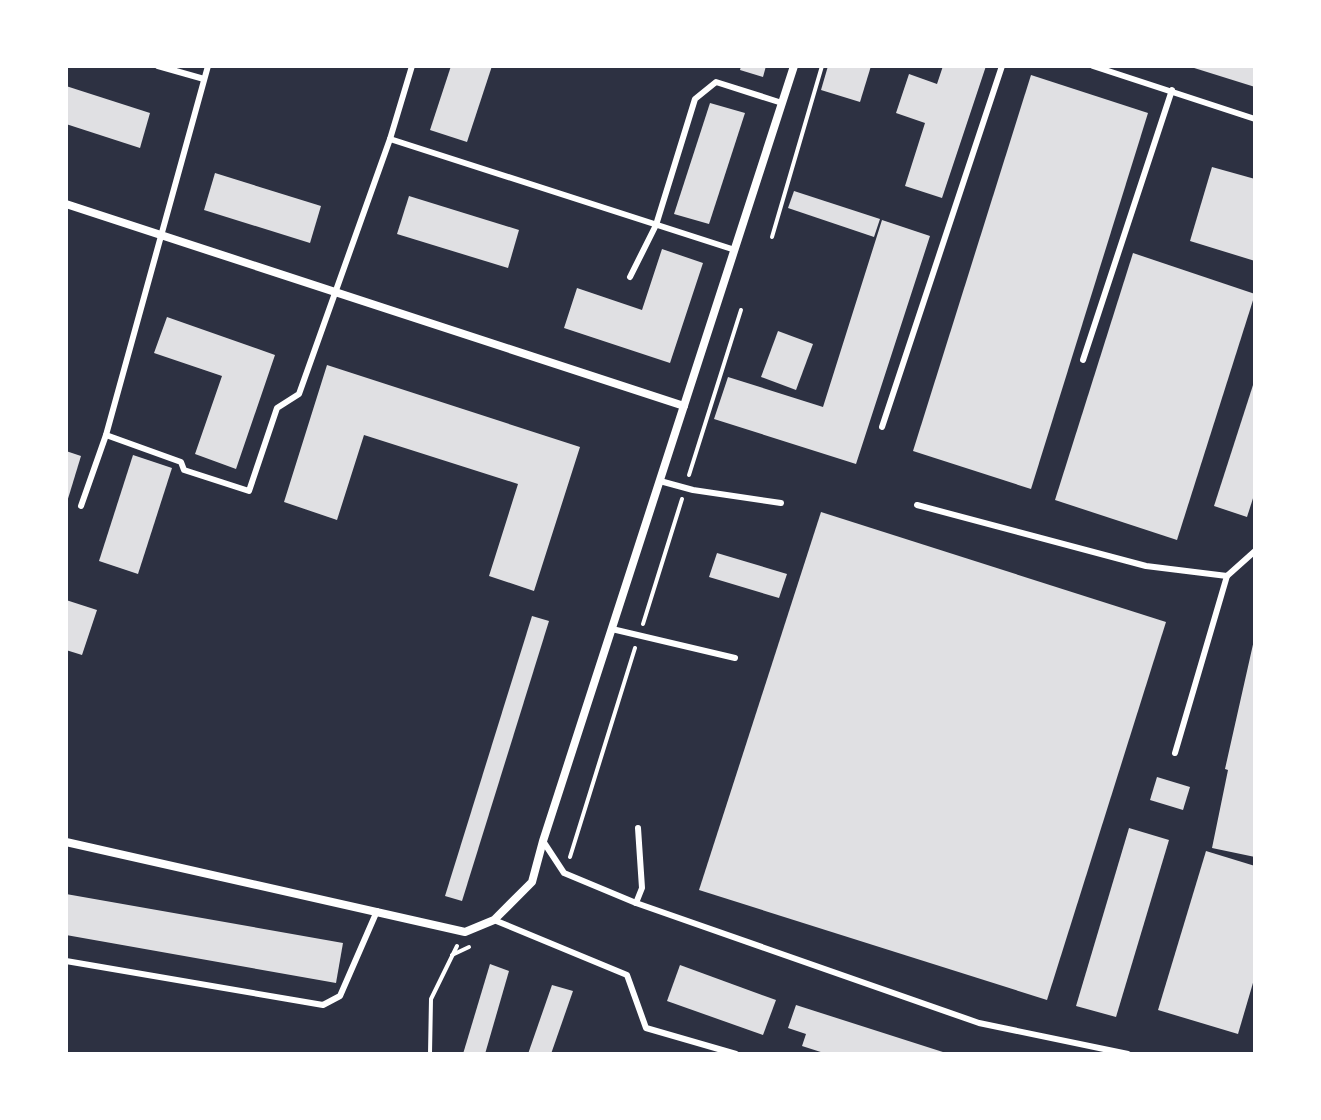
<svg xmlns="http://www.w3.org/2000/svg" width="1321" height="1120" font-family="Roboto,sans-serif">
  <rect width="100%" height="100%" fill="#2d3142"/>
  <g fill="#e0e0e3">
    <path d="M 451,66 L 492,66 L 467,142 L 430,130 Z"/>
    <path d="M 741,66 L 766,66 L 763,77 L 740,70 Z"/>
    <path d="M 828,66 L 871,66 L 860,102 L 821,90 Z"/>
    <path d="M 943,66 L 986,66 L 942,198 L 905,186 L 925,123 L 896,113 L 909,74 L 937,84 Z"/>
    <path d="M 1191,66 L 1255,66 L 1255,87 L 1191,67 Z"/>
    <path d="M 1031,75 L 1148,113 L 1031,489 L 913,451 Z"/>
    <path d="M 66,86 L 150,113 L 140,148 L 66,124 Z"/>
    <path d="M 710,103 L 745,113 L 709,224 L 674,214 Z"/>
    <path d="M 1212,167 L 1255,179 L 1255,261 L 1190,241 Z"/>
    <path d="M 215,173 L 321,206 L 310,243 L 204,210 Z"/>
    <path d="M 794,191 L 880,219 L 874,237 L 788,208 Z"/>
    <path d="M 409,196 L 519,230 L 508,268 L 397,234 Z"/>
    <path d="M 882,220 L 930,236 L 856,464 L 714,419 L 728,377 L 823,407 Z"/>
    <path d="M 662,249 L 703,263 L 670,363 L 564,328 L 577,288 L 642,310 Z"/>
    <path d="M 1133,253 L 1255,294 L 1177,540 L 1055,500 Z"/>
    <path d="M 167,317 L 275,355 L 236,469 L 195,454 L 222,376 L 154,353 Z"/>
    <path d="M 778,331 L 813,344 L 796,390 L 761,377 Z"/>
    <path d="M 327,365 L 580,447 L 534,591 L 489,576 L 518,484 L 364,435 L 337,520 L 284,502 Z"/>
    <path d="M 1254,382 L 1255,492 L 1247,517 L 1214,506 Z"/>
    <path d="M 66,451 L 81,456 L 67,502 L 66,502 Z"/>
    <path d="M 133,455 L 172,468 L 138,574 L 99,561 Z"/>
    <path d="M 821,512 L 1166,622 L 1047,1000 L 699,890 Z"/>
    <path d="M 717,553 L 787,574 L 779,598 L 709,577 Z"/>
    <path d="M 66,600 L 97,610 L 82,655 L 66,650 Z"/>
    <path d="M 532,616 L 549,621 L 462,901 L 445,896 Z"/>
    <path d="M 1254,640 L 1255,640 L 1255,857 L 1212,848 L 1228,770 L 1225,769 Z"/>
    <path d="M 1157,777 L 1190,787 L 1183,810 L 1150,800 Z"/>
    <path d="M 1129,828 L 1169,840 L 1116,1017 L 1076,1006 Z"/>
    <path d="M 1206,851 L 1255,866 L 1255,976 L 1238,1034 L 1158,1010 Z"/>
    <path d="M 66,894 L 343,943 L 336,983 L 66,935 Z"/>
    <path d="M 490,964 L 509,971 L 485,1054 L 463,1054 Z"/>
    <path d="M 680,965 L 776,1000 L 763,1035 L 667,1001 Z"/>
    <path d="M 552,985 L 573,991 L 551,1054 L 528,1054 Z"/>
    <path d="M 796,1005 L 946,1053 L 946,1054 L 827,1054 L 802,1046 L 806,1034 L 788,1028 Z"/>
  </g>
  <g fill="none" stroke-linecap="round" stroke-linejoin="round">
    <g stroke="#fff" stroke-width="4">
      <path d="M 772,237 L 822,66"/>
      <path d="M 689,475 L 741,310"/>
      <path d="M 643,624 L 682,499"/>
      <path d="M 570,857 L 635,648"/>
      <path d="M 452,955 L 469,947"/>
      <path d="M 430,1054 L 431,999 L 457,946"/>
    </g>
    <g stroke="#fff" stroke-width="6">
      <path d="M 158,66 L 204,79"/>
      <path d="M 1093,66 L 1255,119"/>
      <path d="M 390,139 L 735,250"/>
      <path d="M 630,277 L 656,225 L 695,99 L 716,82 L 782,103"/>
      <path d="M 1083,360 L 1172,90"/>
      <path d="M 882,427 L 1002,66"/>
      <path d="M 106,435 L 181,462 L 184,470 L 249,491 L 277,408 L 299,394 L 390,139 L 412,66"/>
      <path d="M 660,481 L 693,490 L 781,503"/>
      <path d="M 917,505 L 1146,566 L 1227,576 L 1255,551"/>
      <path d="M 81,506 L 106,435 L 208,66"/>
      <path d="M 612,629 L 735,658"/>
      <path d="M 1175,753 L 1227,576"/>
      <path d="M 543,841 L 564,873 L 636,903 L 979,1023 L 1128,1054"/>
      <path d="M 636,903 L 642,888 L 638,828"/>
      <path d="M 494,920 L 627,975 L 646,1028 L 736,1054"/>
      <path d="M 66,961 L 323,1005 L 340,996 L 377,911"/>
    </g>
    <g stroke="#fff" stroke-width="8">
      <path d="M 66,204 L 684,406"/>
      <path d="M 66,842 L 465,932 L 494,920 L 532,882 L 543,841 L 794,66"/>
    </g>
  </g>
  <rect width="1321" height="1120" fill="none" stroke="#ffffff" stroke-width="136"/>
</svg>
